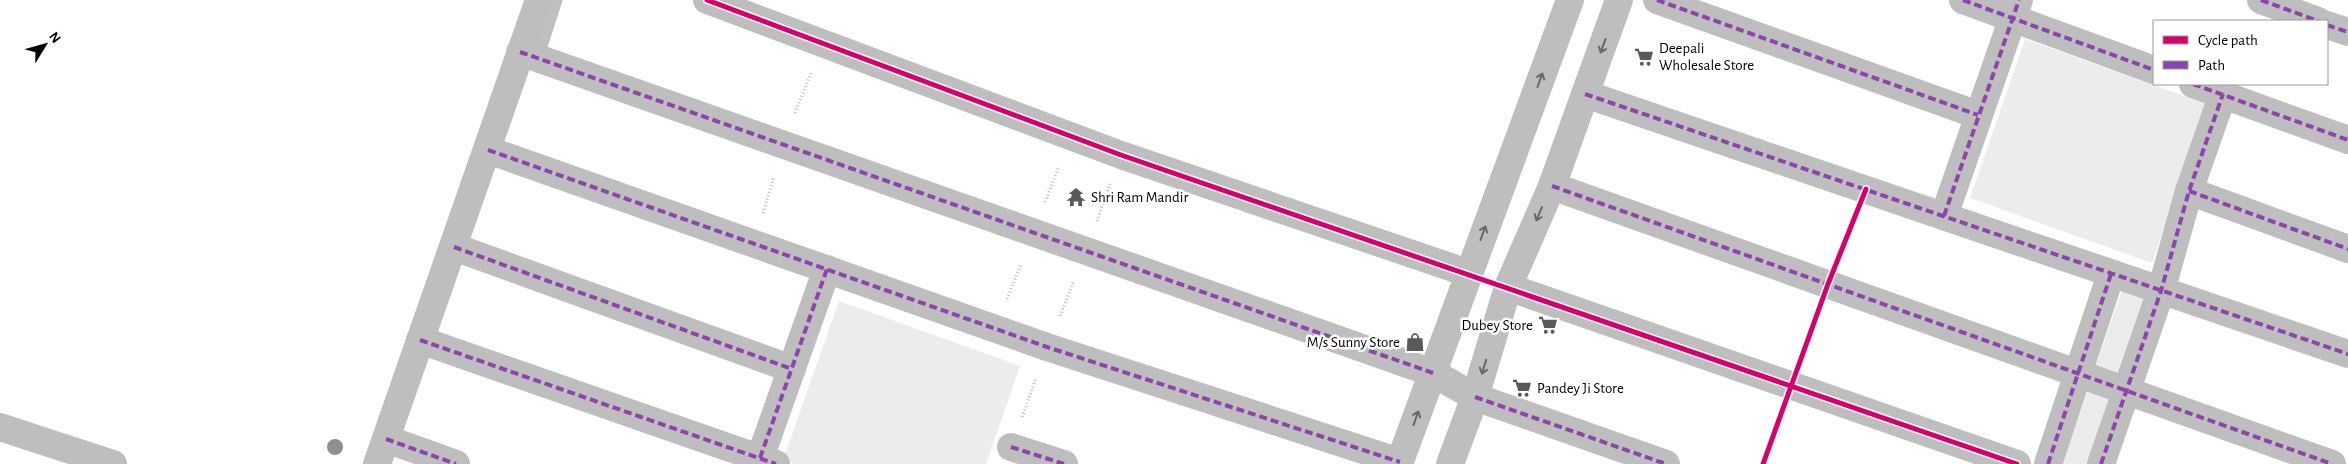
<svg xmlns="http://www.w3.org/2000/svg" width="2348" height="464" font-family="'Alegreya Sans',sans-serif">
  <rect width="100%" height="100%" fill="#fff"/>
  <g fill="#ececec">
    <path d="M 2025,39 L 2207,104 L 2152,263 L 1970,198 Z"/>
    <path d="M 2124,284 L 2154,294 L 2122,384 L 2093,374 Z"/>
    <path d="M 839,301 L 1020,366 L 986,464 L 794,464 L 783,460 Z"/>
    <path d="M 2091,383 L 2119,394 L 2094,464 L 2061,464 Z"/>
  </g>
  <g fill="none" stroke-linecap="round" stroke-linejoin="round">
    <path stroke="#bfbfbf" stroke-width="11" d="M 538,59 L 557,0"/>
    <g stroke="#b9b9b9" stroke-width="3" stroke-dasharray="1 2.5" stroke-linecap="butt">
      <path d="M 795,113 L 811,73"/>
      <path d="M 1045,202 L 1059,166"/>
      <path d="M 763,213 L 774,176"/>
      <path d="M 1097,221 L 1110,184"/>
      <path d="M 1007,299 L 1021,264"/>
      <path d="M 1060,316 L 1074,280"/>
      <path d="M 1022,417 L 1036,378"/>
    </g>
    <g stroke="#bebebe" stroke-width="28">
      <path d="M 707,0 L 1121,155 L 1468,273"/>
      <path d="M 1657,0 L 1978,115"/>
      <path d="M 1963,0 L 2154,70"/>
      <path d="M 2261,0 L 2318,21"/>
      <path d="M 2327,25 L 2348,32"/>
      <path d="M 520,52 L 1433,373"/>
      <path d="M 2193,84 L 2348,140"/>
      <path d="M 1585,94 L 2348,354"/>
      <path d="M 488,150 L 1047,347 L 1400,462"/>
      <path d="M 1552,186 L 2332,464"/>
      <path d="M 2189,191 L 2348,249"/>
      <path d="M 1944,216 L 2019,0"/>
      <path d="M 454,247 L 792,369"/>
      <path d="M 1508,287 L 2017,464"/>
      <path d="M 420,340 L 776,464"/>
      <path d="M 1475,397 L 1666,464"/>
      <path d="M 0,427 L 113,464"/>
      <path d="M 386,439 L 456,464"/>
      <path d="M 1011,447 L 1064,464"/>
      <path d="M 760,458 L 827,269"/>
      <path d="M 377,464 L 539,0"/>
      <path d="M 2048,464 L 2111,274"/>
      <path d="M 2101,464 L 2161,291 L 2189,191 L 2223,94"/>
    </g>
    <g stroke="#bebebe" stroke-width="28">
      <path d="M 1433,373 L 1475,397"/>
      <path d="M 1399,464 L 1570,0"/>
      <path d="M 1450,464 L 1475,397 L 1508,287 L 1552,186 L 1619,0"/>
    </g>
    <g stroke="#8e44ad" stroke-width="4" stroke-dasharray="8 4" stroke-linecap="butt">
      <path d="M 1657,0 L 1978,115"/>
      <path d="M 1963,0 L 2154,70"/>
      <path d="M 2261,0 L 2318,21"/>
      <path d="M 2327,25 L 2348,32"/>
      <path d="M 520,52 L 1433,373"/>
      <path d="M 2193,84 L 2348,140"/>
      <path d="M 1585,94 L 2348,354"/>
      <path d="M 488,150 L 1047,347 L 1400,462"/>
      <path d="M 1552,186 L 2332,464"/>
      <path d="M 2189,191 L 2348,249"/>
      <path d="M 1944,216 L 2019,0"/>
      <path d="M 454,247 L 792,369"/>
      <path d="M 420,340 L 776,464"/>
      <path d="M 1475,397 L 1666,464"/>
      <path d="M 386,439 L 456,464"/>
      <path d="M 1011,447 L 1064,464"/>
      <path d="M 760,458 L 827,269"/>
      <path d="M 2048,464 L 2111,274"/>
      <path d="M 2101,464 L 2161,291 L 2189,191 L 2223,94"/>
    </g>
    <g stroke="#fff" stroke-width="8">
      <g id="cycleway">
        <path d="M 707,0 L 1121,155 L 2017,464"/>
        <path d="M 1763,464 L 1828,284 L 1866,189"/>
      </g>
    </g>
    <use href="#cycleway" stroke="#d6006c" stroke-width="5"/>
  </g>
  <circle fill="#8f8f8f" cx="335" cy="447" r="8"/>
  <defs><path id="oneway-shaft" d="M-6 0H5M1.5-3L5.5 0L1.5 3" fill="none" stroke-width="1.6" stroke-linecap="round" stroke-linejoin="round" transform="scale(1.25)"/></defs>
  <g stroke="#686868">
    <use href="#oneway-shaft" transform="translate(1603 46) rotate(110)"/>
    <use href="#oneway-shaft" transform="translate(1540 80) rotate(-70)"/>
    <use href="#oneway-shaft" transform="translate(1539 214) rotate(113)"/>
    <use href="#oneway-shaft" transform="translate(1483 233) rotate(-70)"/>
    <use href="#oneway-shaft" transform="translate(1484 367) rotate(107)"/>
    <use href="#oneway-shaft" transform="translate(1416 418) rotate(-70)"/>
  </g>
  <defs>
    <g id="supermarket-bare" transform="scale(1.5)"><path d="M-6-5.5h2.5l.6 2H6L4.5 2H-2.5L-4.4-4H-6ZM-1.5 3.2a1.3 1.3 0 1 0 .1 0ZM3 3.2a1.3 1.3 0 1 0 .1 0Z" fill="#595959" stroke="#fff" stroke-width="2.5" paint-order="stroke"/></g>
    <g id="temple-bare" transform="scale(1.5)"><path d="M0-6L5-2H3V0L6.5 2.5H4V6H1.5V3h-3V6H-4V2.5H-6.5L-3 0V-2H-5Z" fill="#595959" stroke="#fff" stroke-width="2.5" paint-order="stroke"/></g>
    <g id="shop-bare" transform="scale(1.5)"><path d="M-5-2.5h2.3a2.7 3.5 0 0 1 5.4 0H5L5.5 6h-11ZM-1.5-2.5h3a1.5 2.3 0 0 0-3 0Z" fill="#595959" stroke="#fff" stroke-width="2.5" paint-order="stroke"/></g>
  </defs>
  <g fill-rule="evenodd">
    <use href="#supermarket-bare" x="1644" y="57"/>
    <use href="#temple-bare" x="1076" y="197"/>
    <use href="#supermarket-bare" x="1548" y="325"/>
    <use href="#shop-bare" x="1415" y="342"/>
    <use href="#supermarket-bare" x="1522" y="388"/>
  </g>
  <g text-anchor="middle" stroke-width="5" stroke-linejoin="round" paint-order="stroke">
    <g font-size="15" fill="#000" stroke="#fff" text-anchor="start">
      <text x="1659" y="53">Deepali<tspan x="1659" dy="17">Wholesale Store</tspan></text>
      <text x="1091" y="202">Shri Ram Mandir</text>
      <text x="1533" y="330" text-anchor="end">Dubey Store</text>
      <text x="1400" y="347" text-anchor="end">M/s Sunny Store</text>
      <text x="1537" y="393">Pandey Ji Store</text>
    </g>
  </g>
  <rect x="2153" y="20" width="175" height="65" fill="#ffffff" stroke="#999999"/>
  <rect x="2163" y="36" width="25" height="8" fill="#d6006c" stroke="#999999"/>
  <text x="2198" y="45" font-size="15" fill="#000000">Cycle path</text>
  <rect x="2163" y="61" width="25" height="8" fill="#8e44ad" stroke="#999999"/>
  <text x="2198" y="70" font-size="15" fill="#000000">Path</text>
  <g transform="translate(45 45) rotate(53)" stroke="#ffffff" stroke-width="4" paint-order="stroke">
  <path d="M0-4L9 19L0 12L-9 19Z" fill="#000000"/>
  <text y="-8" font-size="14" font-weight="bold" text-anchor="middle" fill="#000000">N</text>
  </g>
</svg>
